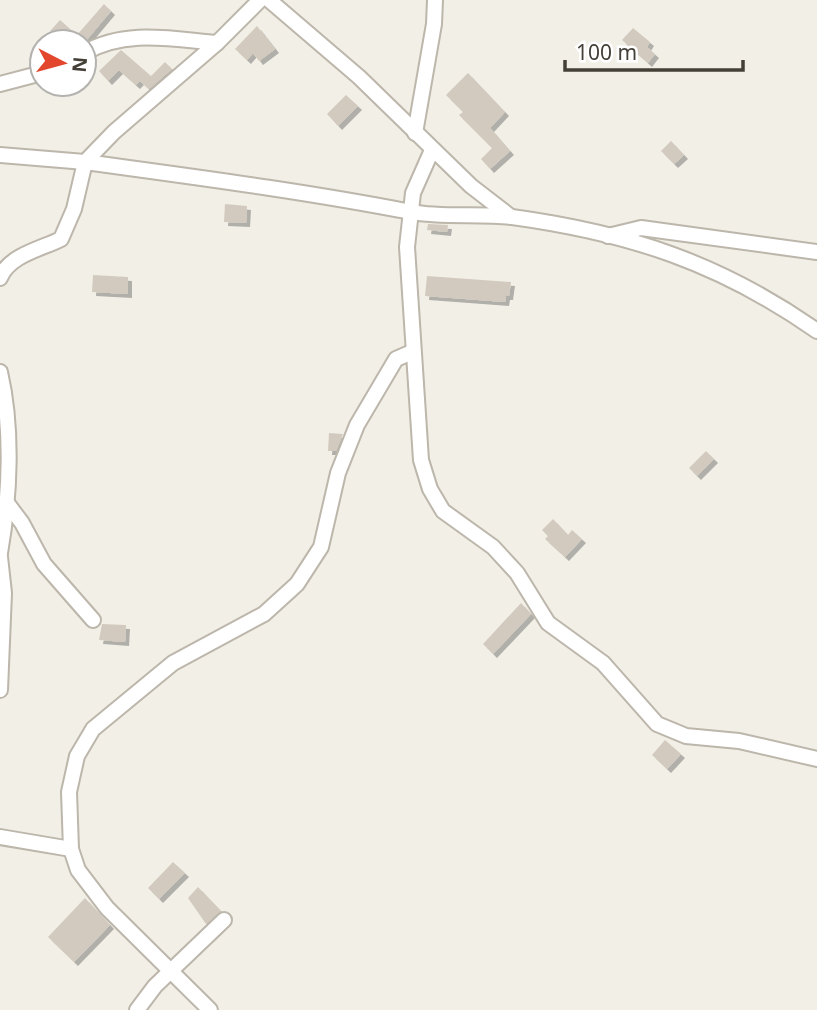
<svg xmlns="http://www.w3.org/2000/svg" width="817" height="1010" font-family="'Noto Sans',sans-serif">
  <defs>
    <filter id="shadow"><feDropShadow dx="4" dy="4" stdDeviation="0" flood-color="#0004"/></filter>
  </defs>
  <rect width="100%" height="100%" fill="#f2efe7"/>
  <g fill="#d2cabe" filter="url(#shadow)">
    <path d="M 104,4 L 111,11 L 85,42 L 62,42 L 50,31 L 60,20 L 77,35 Z"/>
    <path d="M 257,26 L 275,49 L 259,61 L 253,53 L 247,60 L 235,49 Z"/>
    <path d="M 633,28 L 650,42 L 647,47 L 655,54 L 648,63 L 622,40 Z"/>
    <path d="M 121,50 L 151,76 L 165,62 L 172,69 L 149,89 L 140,81 L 136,85 L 119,70 L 108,81 L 99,71 Z"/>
    <path d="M 468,73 L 505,112 L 490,128 L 510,151 L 490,169 L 481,159 L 492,148 L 459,115 L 463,112 L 446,95 Z"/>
    <path d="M 346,95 L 358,106 L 338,126 L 327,114 Z"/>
    <path d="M 671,141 L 684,155 L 674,164 L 661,151 Z"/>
    <path d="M 225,204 L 247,206 L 246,223 L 224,222 Z"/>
    <path d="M 428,224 L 448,225 L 447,232 L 427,230 Z"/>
    <path d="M 93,275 L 128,277 L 128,294 L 92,292 Z"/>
    <path d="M 427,276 L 511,282 L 509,296 L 506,296 L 505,302 L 425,296 Z"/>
    <path d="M 329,433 L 343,434 L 336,451 L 328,451 Z"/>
    <path d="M 706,451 L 714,459 L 697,476 L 689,468 Z"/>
    <path d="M 553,519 L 568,535 L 572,530 L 582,539 L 565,557 L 545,539 L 548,536 L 542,530 Z"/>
    <path d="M 521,603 L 531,614 L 493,654 L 483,644 Z"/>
    <path d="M 102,624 L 126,625 L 125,642 L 99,640 Z"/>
    <path d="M 665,740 L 681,754 L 667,769 L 652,755 Z"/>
    <path d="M 173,862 L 185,873 L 159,899 L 148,888 Z"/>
    <path d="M 198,887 L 221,911 L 206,924 L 188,898 Z"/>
    <path d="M 85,898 L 110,925 L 74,962 L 48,937 Z"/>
  </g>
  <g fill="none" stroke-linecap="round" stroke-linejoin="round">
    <g stroke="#bcb6ab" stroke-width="18">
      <g id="street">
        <path d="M 269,0 L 359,77 L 471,186 L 511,217"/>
        <path d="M 84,53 C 125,29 171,39 217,43"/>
        <path d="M 0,84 L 42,73"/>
        <path d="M 415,133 L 434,24 L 435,0"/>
        <path d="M 432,150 L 413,193 L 407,247 L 421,460 L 430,489 L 443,511 L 493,547 L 517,573 L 548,623 L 603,663 L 657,724 L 686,736 L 739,741 L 817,759"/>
        <path d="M 0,155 L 85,162 L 114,132 L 217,43 L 260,0"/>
        <path d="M 608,236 L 641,228 L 817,252"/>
        <path d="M 0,278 C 9,255 41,249 61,239 L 74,209 L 85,162 C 194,177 303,191 411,212 C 444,218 479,213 512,217 C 629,233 720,263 817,331"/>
        <path d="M 0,372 C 13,428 10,496 0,553"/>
        <path d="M 7,503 L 22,523 L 44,564 L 93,620"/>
        <path d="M 0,557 L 4,593 L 0,690"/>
        <path d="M 0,837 L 71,849"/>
        <path d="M 137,1010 L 155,986 L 224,920"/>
        <path d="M 210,1010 L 107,908 L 78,870 L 71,849 L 69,792 L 77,756 L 93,729 L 173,663 L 264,614 L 297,584 L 321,547 L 338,473 L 357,425 L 396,359 L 412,352"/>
      </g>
    </g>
    <use href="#street" stroke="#fff" stroke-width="14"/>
  </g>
  <g transform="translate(63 63) rotate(96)"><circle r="33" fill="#ffffff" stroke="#b4b2af" stroke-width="2"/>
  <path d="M0-5L12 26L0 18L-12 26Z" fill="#e2472e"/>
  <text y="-10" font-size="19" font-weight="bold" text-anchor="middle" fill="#443f37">N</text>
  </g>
  <path d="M565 60v10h178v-10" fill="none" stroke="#443f37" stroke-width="3.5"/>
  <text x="576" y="60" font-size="21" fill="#443f37" stroke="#ffffff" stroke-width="5" paint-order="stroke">100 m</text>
</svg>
